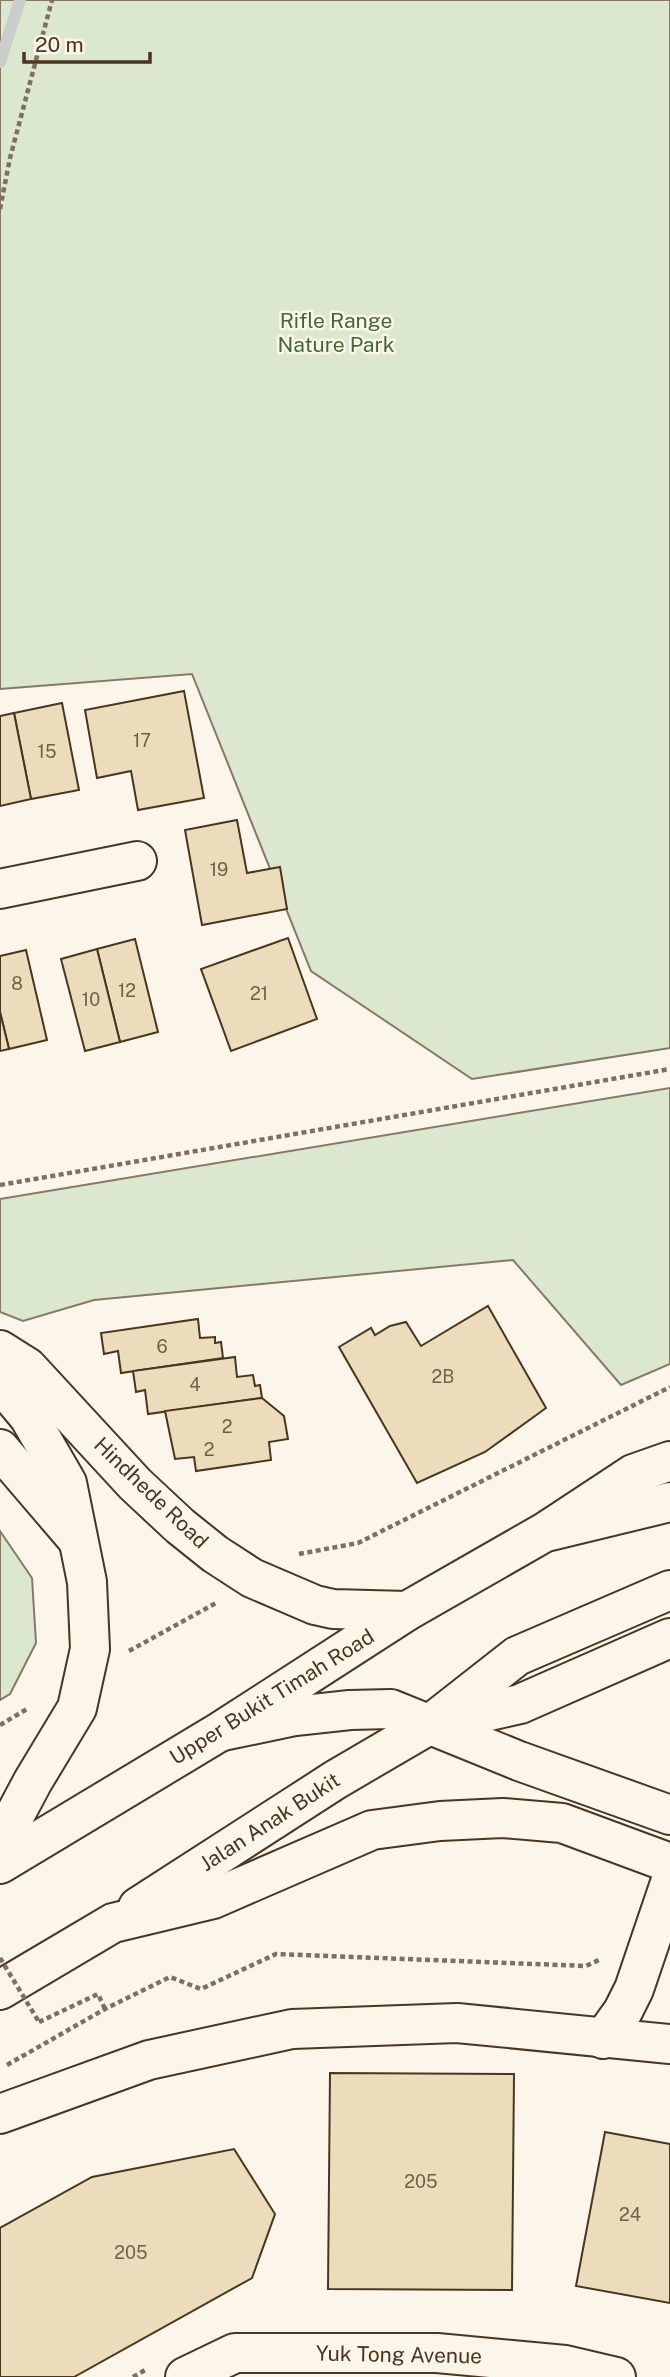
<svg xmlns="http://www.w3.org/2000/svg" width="670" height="2377" font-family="'Public Sans',sans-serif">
  <rect width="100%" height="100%" fill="#fbf6e9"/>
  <g fill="#dce7d0" stroke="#887966" stroke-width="2">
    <path d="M 0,0 L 670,0 L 670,1048 L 472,1079 L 311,971 L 192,674 L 0,689 Z"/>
    <path d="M 670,1088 L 670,1364 L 621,1385 L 513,1260 L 94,1300 L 23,1321 L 0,1312 L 0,1199 Z"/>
    <path d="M 0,1531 L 32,1578 L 36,1643 L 10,1694 L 0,1700 Z"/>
  </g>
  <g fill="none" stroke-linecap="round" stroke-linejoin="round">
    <path stroke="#c9cecd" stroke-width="12" d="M 0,62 L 20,0"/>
  </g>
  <g fill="#ecdcbc" stroke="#4a3520" stroke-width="2">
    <path d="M 184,691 L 204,798 L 138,810 L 131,771 L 97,778 L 85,710 Z"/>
    <path d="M 62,703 L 79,790 L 31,799 L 14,713 Z"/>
    <path d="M 14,713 L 31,799 L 0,806 L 0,716 Z"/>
    <path d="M 237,820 L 247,873 L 280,867 L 287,909 L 202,925 L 185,830 Z"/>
    <path d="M 288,938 L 317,1019 L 231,1051 L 201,969 Z"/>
    <path d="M 135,939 L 158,1032 L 120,1042 L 97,949 Z"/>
    <path d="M 97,949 L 120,1042 L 85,1051 L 61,959 Z"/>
    <path d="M 26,950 L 47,1040 L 9,1049 L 0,1012 L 0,956 Z"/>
    <path d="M 0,1012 L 9,1049 L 0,1051 Z"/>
    <path d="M 488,1306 L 546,1408 L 485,1452 L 417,1483 L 339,1347 L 371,1328 L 375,1335 L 390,1326 L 406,1322 L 421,1346 Z"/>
    <path d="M 198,1319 L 200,1338 L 215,1337 L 215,1343 L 221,1342 L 223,1358 L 121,1373 L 118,1351 L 104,1354 L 101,1333 Z"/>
    <path d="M 235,1357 L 237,1377 L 253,1375 L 255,1386 L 260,1385 L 262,1398 L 148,1414 L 145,1390 L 136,1392 L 133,1371 Z"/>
    <path d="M 262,1398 L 284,1416 L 288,1439 L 269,1442 L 271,1460 L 196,1471 L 194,1457 L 175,1459 L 165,1411 Z"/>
    <path d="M 330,2073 L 514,2074 L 512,2290 L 328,2289 Z"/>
    <path d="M 605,2132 L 670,2144 L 670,2303 L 576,2286 Z"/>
    <path d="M 234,2149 L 275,2214 L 252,2278 L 74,2377 L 0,2377 L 0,2228 L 92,2177 Z"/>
  </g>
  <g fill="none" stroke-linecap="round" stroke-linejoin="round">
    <g stroke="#4a3520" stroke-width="42">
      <g id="minor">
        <path d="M 0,889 L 137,861"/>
        <path d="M 0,1350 L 27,1367 L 135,1484 L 180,1526 L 215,1554 L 252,1578 L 315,1605 L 333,1609 L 407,1611"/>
        <path d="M 0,1382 L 29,1417 L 67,1483 L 87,1582 L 90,1649 L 77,1708 L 33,1781 L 0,1843"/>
        <path d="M 0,1449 L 77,1539"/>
        <path d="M 223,1731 L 295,1716 L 350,1710 L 391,1709 L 519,1761 L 670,1815"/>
        <path d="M 603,2039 L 623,2011 L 634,1989 L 670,1883"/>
        <path d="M 0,2114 L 149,2060 L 292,2029 L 457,2023 L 670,2044"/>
        <path d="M 185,2377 L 235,2353 L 437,2353 L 565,2365 L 616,2377"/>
      </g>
    </g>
    <g stroke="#4a3520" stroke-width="42">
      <g id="major">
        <path d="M 550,1531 L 670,1502"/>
        <path d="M 429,1725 L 517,1656 L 670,1590"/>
      </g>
    </g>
    <g stroke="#4a3520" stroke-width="42">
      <g id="highway">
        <path d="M 0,1864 L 221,1731 L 407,1611 L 545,1532 L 633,1474 L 670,1461"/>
        <path d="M 138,1907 L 335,1780 L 429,1725 L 520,1704 L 670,1638"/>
        <path d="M 0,1990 L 113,1923 L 213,1899 L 372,1830 L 440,1821 L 503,1818 L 562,1823 L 670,1863"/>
      </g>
    </g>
    <g stroke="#7f6f5c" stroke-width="4.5" stroke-dasharray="5 3.5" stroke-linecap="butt">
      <path d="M 0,209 L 10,158 L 52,0"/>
      <path d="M 0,1185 L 670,1069"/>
      <path d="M 299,1554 L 358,1543 L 670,1387"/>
      <path d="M 129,1651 L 216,1603"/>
      <path d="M 0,1725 L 27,1709"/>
      <path d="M 39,2022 L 98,1994 L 105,2009"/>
      <path d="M 7,2065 L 105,2009 L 170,1977 L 201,1989 L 276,1954 L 586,1966 L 601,1959"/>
      <path d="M 133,2377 L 145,2370"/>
    </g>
    <use href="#minor" stroke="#fbf6e9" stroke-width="38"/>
    <use href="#major" stroke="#fbf6e9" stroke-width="38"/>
    <use href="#highway" stroke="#fbf6e9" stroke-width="38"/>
    <path stroke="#7f6f5c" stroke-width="4.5" stroke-dasharray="5 3.5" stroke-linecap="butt" d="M 0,1958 L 39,2022"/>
  </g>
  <g text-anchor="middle" stroke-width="5" stroke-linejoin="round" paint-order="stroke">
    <g font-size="18" fill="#725f47">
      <text x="142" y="747">17</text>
      <text x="47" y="758">15</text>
      <text x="219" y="876">19</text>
      <text x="17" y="990">8</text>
      <text x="127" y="997">12</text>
      <text x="259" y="1000">21</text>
      <text x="91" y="1006">10</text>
      <text x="162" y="1353">6</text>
      <text x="443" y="1383">2B</text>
      <text x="195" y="1391">4</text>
      <text x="227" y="1433">2</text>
      <text x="209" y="1456">2</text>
      <text x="421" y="2188">205</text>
      <text x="630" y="2221">24</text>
      <text x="131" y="2259">205</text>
    </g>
    <g font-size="21" fill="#436837" stroke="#fbf6e9">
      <text x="336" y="328">Rifle Range<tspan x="336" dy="24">Nature Park</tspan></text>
    </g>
    <g font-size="21" fill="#4a3520" stroke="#fbf6e9">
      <text transform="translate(151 1493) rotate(44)" y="7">Hindhede Road</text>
      <text transform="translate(272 1697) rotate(-32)" y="7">Upper Bukit Timah Road</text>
      <text transform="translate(270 1822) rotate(-33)" y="7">Jalan Anak Bukit</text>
      <text transform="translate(399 2355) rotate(1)" y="7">Yuk Tong Avenue</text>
    </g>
  </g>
  <path d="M24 52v10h126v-10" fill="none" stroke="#4a3520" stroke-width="3.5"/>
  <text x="35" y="52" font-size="21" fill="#4a3520" stroke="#fbf6e9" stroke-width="5" paint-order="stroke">20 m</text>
</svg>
